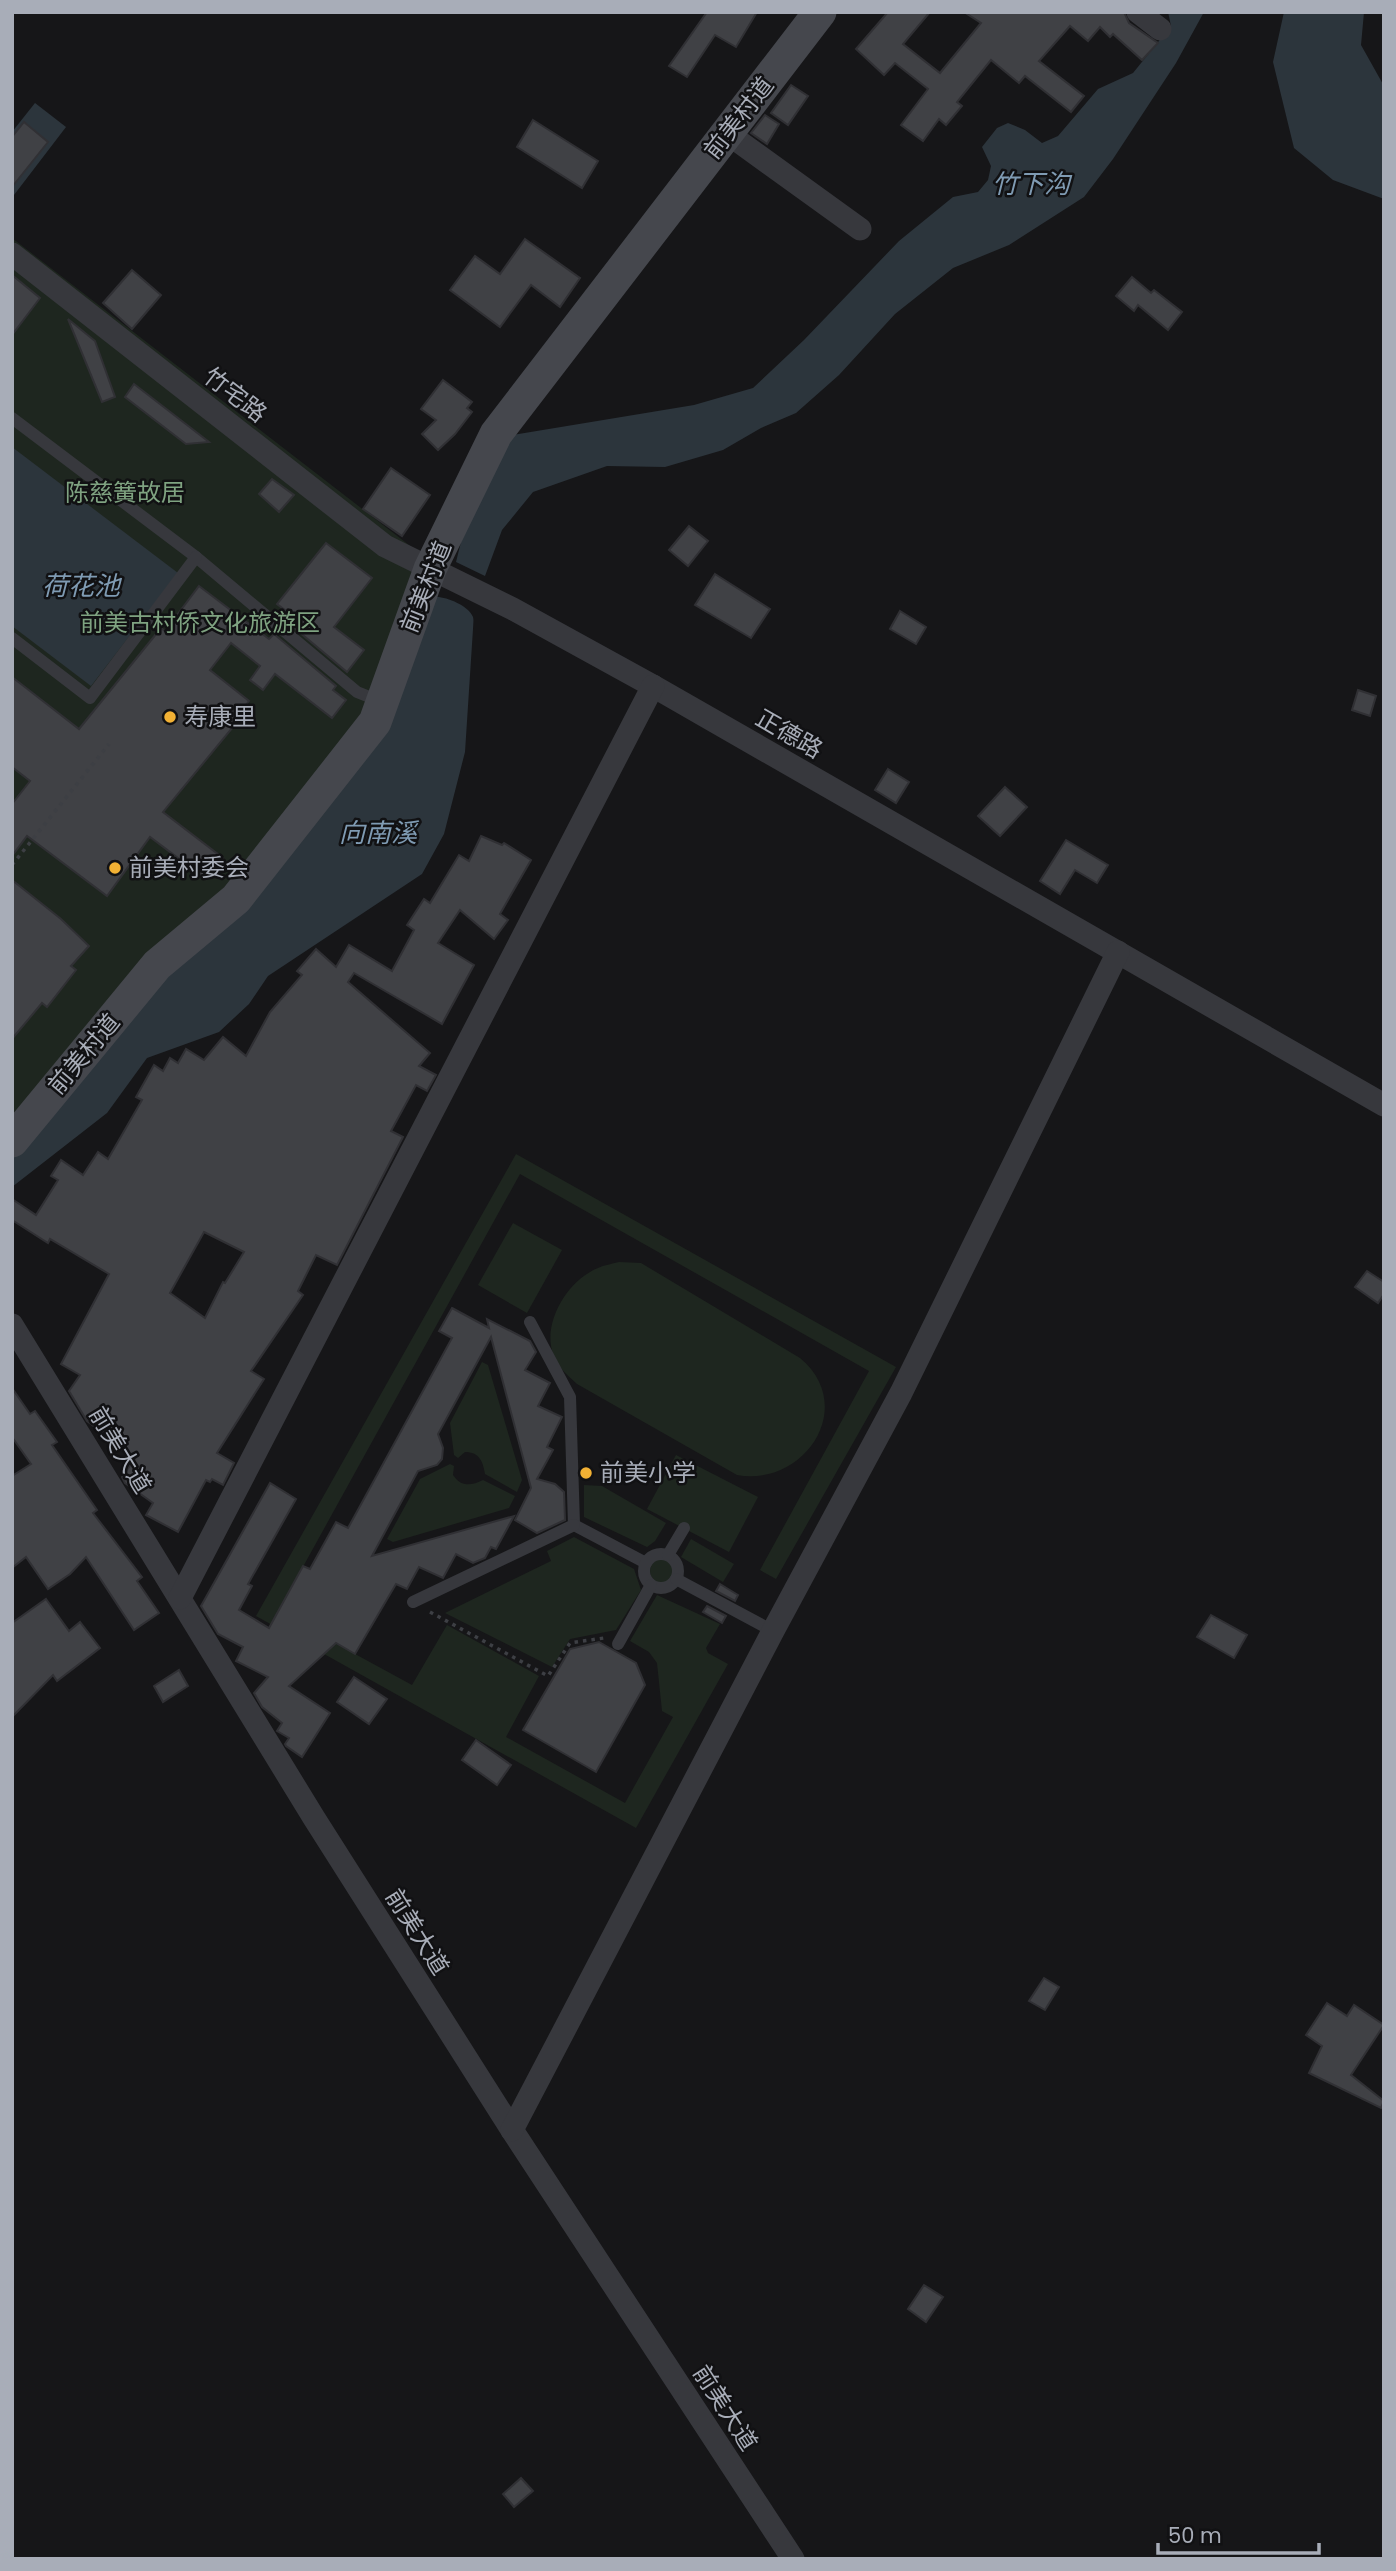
<svg xmlns="http://www.w3.org/2000/svg" width="1396" height="2571" font-family="Poppins,'Noto Sans SC',sans-serif">
  <rect width="100%" height="100%" fill="#161618"/>
  <g fill="#1e261f">
    <path d="M 12,238 L 418,552 L 362,726 L 230,890 L 12,1127 Z"/>
    <path d="M 516,1154 L 896,1367 L 776,1579 L 760,1570 L 869,1371 L 520,1174 L 278,1612 L 412,1685 L 447,1625 L 539,1676 L 506,1737 L 625,1803 L 673,1717 L 662,1711 L 657,1663 L 649,1652 L 630,1641 L 657,1595 L 720,1624 L 706,1648 L 708,1653 L 728,1664 L 636,1828 L 256,1616 Z"/>
    <path d="M 513,1223 L 562,1250 L 527,1313 L 478,1285 Z"/>
    <path d="M 619,1262 L 641,1263 L 800,1358 C 858,1406 805,1487 737,1475 L 577,1384 C 567,1375 557,1366 553,1354 C 542,1322 568,1280 598,1268 C 604,1265 612,1264 619,1262 Z"/>
    <path d="M 482,1362 L 488,1365 L 522,1480 L 517,1492 L 485,1474 C 483,1461 479,1452 465,1452 L 458,1458 L 454,1455 L 450,1423 Z"/>
    <path d="M 676,1455 L 758,1497 L 729,1552 L 647,1509 Z"/>
    <path d="M 450,1464 L 454,1466 L 453,1475 C 461,1487 471,1486 483,1480 L 515,1496 L 509,1508 L 393,1542 L 387,1539 L 420,1479 Z"/>
    <path d="M 584,1485 L 602,1486 L 666,1523 L 655,1541 L 647,1547 L 584,1517 Z"/>
    <path d="M 574,1537 L 634,1569 L 641,1590 L 616,1630 L 570,1639 L 552,1667 L 445,1613 L 551,1561 L 547,1551 Z"/>
    <path d="M 691,1539 L 734,1564 L 723,1582 L 681,1557 Z"/>
    <circle cx="662" cy="1571" r="12"/>
  </g>
  <g fill="#2c353c">
    <path d="M 1168,12 L 1204,12 L 1176,63 L 1113,159 L 1084,197 L 1009,245 L 953,268 L 895,314 L 839,375 L 796,413 L 761,428 L 723,450 L 665,467 L 607,466 L 533,492 L 502,530 L 485,576 L 456,562 L 465,526 L 507,436 L 694,405 L 753,388 L 804,340 L 899,241 L 953,197 L 978,192 L 988,180 L 991,166 L 982,147 L 997,128 L 1008,123 L 1025,130 L 1042,143 L 1058,136 L 1098,89 L 1133,73 L 1171,26 Z"/>
    <path d="M 1284,12 L 1364,12 L 1361,45 L 1384,86 L 1384,199 L 1333,180 L 1294,148 L 1273,62 Z"/>
    <path d="M 35,103 L 66,127 L 14,195 L 12,132 Z"/>
    <path d="M 12,447 L 178,573 L 91,686 L 12,626 Z"/>
    <path d="M 437,597 C 447,597 469,606 473,617 C 474,621 473,625 473,629 L 465,752 L 444,834 L 422,874 L 268,976 L 249,1004 L 219,1032 L 147,1058 L 107,1113 L 12,1187 L 12,1155 L 171,962 L 250,899 Z"/>
  </g>
  <g fill="#404145" stroke="#303034" stroke-width="2" fill-rule="evenodd">
    <path d="M 707,12 L 757,12 L 736,47 L 715,35 L 687,77 L 669,66 Z"/>
    <path d="M 888,12 L 930,12 L 903,44 L 940,73 L 981,23 L 964,12 L 1124,12 L 1129,23 L 1158,43 L 1142,60 L 1113,34 L 1110,37 L 1100,27 L 1088,41 L 1070,26 L 1039,61 L 1084,96 L 1071,112 L 1025,76 L 1019,83 L 991,60 L 957,102 L 962,106 L 946,125 L 939,119 L 923,141 L 901,125 L 928,89 L 895,63 L 884,75 L 856,49 Z"/>
    <path d="M 791,85 L 808,96 L 788,125 L 771,113 Z"/>
    <path d="M 765,115 L 779,124 L 767,144 L 751,133 Z"/>
    <path d="M 533,120 L 598,161 L 582,188 L 517,147 Z"/>
    <path d="M 24,122 L 48,142 L 12,187 L 12,137 Z"/>
    <path d="M 525,239 L 580,278 L 560,307 L 531,285 L 500,327 L 450,290 L 475,256 L 500,274 Z"/>
    <path d="M 132,270 L 161,295 L 132,329 L 103,303 Z"/>
    <path d="M 12,275 L 40,298 L 12,335 Z"/>
    <path d="M 1132,277 L 1151,293 L 1154,290 L 1182,312 L 1168,330 L 1138,305 L 1134,311 L 1116,296 Z"/>
    <path d="M 68,319 L 95,341 L 115,397 L 102,402 Z"/>
    <path d="M 443,380 L 472,402 L 467,408 L 472,412 L 455,434 L 438,450 L 422,434 L 436,420 L 421,409 Z"/>
    <path d="M 134,384 L 209,442 L 186,444 L 125,397 Z"/>
    <path d="M 391,468 L 430,495 L 402,536 L 363,509 Z"/>
    <path d="M 272,479 L 294,495 L 279,512 L 259,494 Z"/>
    <path d="M 689,526 L 708,541 L 688,566 L 669,550 Z"/>
    <path d="M 326,543 L 372,578 L 334,627 L 364,650 L 347,672 L 285,620 L 290,614 L 277,604 Z"/>
    <path d="M 715,574 L 770,609 L 751,638 L 695,605 Z"/>
    <path d="M 199,586 L 269,639 L 274,634 L 336,686 L 333,690 L 346,700 L 332,718 L 275,674 L 263,690 L 250,680 L 260,666 L 231,643 L 210,670 L 249,701 L 230,725 L 233,727 L 163,812 L 223,858 L 206,879 L 150,837 L 107,896 L 27,836 L 12,856 L 12,804 L 30,781 L 12,767 L 12,677 L 79,729 L 161,628 L 165,631 Z"/>
    <path d="M 900,611 L 926,627 L 916,644 L 890,629 Z"/>
    <path d="M 1358,690 L 1376,696 L 1370,716 L 1352,710 Z"/>
    <path d="M 888,769 L 909,782 L 896,803 L 875,790 Z"/>
    <path d="M 1005,787 L 1027,807 L 1000,836 L 978,816 Z"/>
    <path d="M 481,836 L 502,845 L 504,843 L 531,860 L 500,914 L 508,920 L 494,939 L 460,910 L 438,943 L 474,965 L 442,1024 L 354,973 L 348,982 L 430,1053 L 419,1066 L 436,1075 L 427,1091 L 416,1085 L 391,1131 L 403,1137 L 337,1265 L 316,1255 L 298,1291 L 303,1295 L 251,1371 L 264,1379 L 217,1453 L 234,1463 L 223,1485 L 212,1479 L 210,1482 L 206,1480 L 178,1532 L 146,1515 L 153,1503 L 125,1483 L 122,1477 L 136,1457 L 105,1441 L 107,1436 L 87,1421 L 69,1391 L 80,1375 L 61,1364 L 109,1274 L 50,1239 L 48,1243 L 12,1220 L 12,1199 L 36,1215 L 58,1180 L 51,1176 L 61,1160 L 83,1175 L 98,1152 L 108,1159 L 142,1100 L 136,1097 L 154,1065 L 163,1071 L 170,1058 L 178,1063 L 186,1049 L 204,1060 L 223,1037 L 246,1056 L 270,1012 L 302,975 L 297,971 L 316,949 L 336,967 L 349,945 L 392,971 L 414,930 L 407,925 L 424,899 L 430,903 L 459,855 L 469,861 ZM 204,1232 L 244,1252 L 225,1283 L 223,1282 L 205,1318 L 170,1293 Z"/>
    <path d="M 1066,840 L 1108,865 L 1097,883 L 1075,870 L 1060,894 L 1040,881 Z"/>
    <path d="M 12,880 L 61,919 L 89,946 L 71,966 L 76,970 L 47,1007 L 42,1003 L 12,1039 Z"/>
    <path d="M 1367,1271 L 1384,1282 L 1384,1294 L 1378,1303 L 1355,1287 Z"/>
    <path d="M 452,1308 L 489,1328 L 487,1319 L 530,1341 L 536,1352 L 525,1370 L 550,1383 L 538,1406 L 562,1417 L 547,1447 L 553,1450 L 537,1479 L 555,1484 L 564,1492 L 565,1520 L 537,1533 L 515,1520 L 531,1488 L 491,1337 L 438,1434 L 443,1448 L 442,1459 L 437,1465 L 418,1471 L 372,1556 L 514,1516 L 496,1549 L 491,1547 L 485,1558 L 473,1563 L 456,1554 L 443,1578 L 419,1567 L 407,1589 L 396,1584 L 355,1654 L 336,1643 L 289,1686 L 330,1713 L 302,1757 L 286,1746 L 285,1744 L 289,1738 L 277,1731 L 282,1723 L 262,1707 L 254,1693 L 268,1677 L 236,1661 L 243,1647 L 218,1634 L 201,1606 L 270,1483 L 296,1499 L 248,1584 L 252,1586 L 239,1610 L 269,1628 L 303,1566 L 310,1569 L 336,1522 L 348,1528 L 452,1338 L 439,1331 Z"/>
    <path d="M 12,1388 L 30,1414 L 35,1411 L 57,1442 L 52,1445 L 97,1510 L 93,1513 L 142,1577 L 137,1581 L 159,1613 L 134,1630 L 86,1557 L 70,1574 L 48,1589 L 26,1557 L 12,1568 L 12,1476 L 31,1464 L 12,1437 Z"/>
    <path d="M 720,1584 L 738,1595 L 735,1601 L 716,1591 Z"/>
    <path d="M 46,1599 L 69,1631 L 80,1622 L 100,1648 L 57,1681 L 53,1675 L 12,1717 L 12,1623 Z"/>
    <path d="M 707,1606 L 726,1616 L 722,1623 L 703,1612 Z"/>
    <path d="M 1211,1615 L 1247,1635 L 1234,1658 L 1197,1637 Z"/>
    <path d="M 599,1642 L 636,1663 L 645,1685 L 596,1772 L 523,1730 L 570,1649 Z"/>
    <path d="M 179,1670 L 188,1686 L 163,1702 L 154,1686 Z"/>
    <path d="M 354,1677 L 387,1699 L 369,1724 L 337,1702 Z"/>
    <path d="M 476,1740 L 511,1765 L 497,1785 L 462,1760 Z"/>
    <path d="M 1044,1978 L 1059,1987 L 1045,2010 L 1029,2001 Z"/>
    <path d="M 1327,2003 L 1347,2016 L 1354,2005 L 1384,2025 L 1351,2075 L 1384,2101 L 1381,2108 L 1309,2073 L 1322,2046 L 1306,2035 Z"/>
    <path d="M 924,2285 L 943,2297 L 926,2322 L 908,2309 Z"/>
    <path d="M 521,2478 L 533,2491 L 514,2507 L 503,2494 Z"/>
  </g>
  <g fill="none" stroke-linecap="round" stroke-linejoin="round">
    <g stroke="#3d3f44" stroke-width="3.5" stroke-dasharray="3.5 5" stroke-linecap="butt">
      <path d="M 12,865 L 109,744"/>
      <path d="M 430,1612 L 548,1676 L 570,1643 L 604,1638"/>
    </g>
    <g stroke="#37383d" stroke-width="12">
      <path d="M 12,418 L 196,557 L 357,692 L 382,702"/>
      <path d="M 12,638 L 90,698 L 196,557"/>
      <path d="M 530,1322 L 570,1397 L 574,1525"/>
      <path d="M 574,1525 L 646,1563"/>
      <circle cx="661" cy="1571" r="17"/>
      <path d="M 668,1555 L 684,1528"/>
      <path d="M 676,1579 L 773,1631"/>
      <path d="M 413,1602 L 574,1525"/>
      <path d="M 618,1644 L 651,1585"/>
    </g>
    <g stroke="#37383d" stroke-width="23">
      <path d="M 1138,12 L 1160,29"/>
      <path d="M 727,133 L 860,229"/>
      <path d="M 12,254 L 385,546 L 513,609 L 653,686 L 1384,1105"/>
      <path d="M 12,1325 L 314,1818 L 512,2130 L 793,2559"/>
      <path d="M 180,1598 L 653,686"/>
      <path d="M 512,2130 L 773,1631 L 901,1393 L 1118,952"/>
    </g>
    <path stroke="#45474d" stroke-width="33" d="M 12,1141 L 157,965 L 236,899 L 375,722 L 430,569 L 496,434 L 820,12"/>
  </g>
  <g fill="#f2b134" stroke="#111113" stroke-width="2.5">
    <circle cx="170" cy="717" r="7"/>
    <circle cx="115" cy="868" r="7"/>
    <circle cx="586" cy="1473" r="7"/>
  </g>
  <g text-anchor="middle" stroke-width="5" stroke-linejoin="round" paint-order="stroke">
    <g font-size="24" fill="#a8adb8" stroke="#111113">
      <text transform="translate(739 118) rotate(-52)" y="8">前美村道</text>
      <text transform="translate(235 395) rotate(38)" y="8">竹宅路</text>
      <text transform="translate(426 587) rotate(-68)" y="8">前美村道</text>
      <text transform="translate(789 734) rotate(30)" y="8">正德路</text>
      <text transform="translate(84 1054) rotate(-50)" y="8">前美村道</text>
      <text transform="translate(120 1450) rotate(59)" y="8">前美大道</text>
      <text transform="translate(417 1932) rotate(58)" y="8">前美大道</text>
      <text transform="translate(725 2408) rotate(57)" y="8">前美大道</text>
    </g>
    <g font-size="24" fill="#7fa381" stroke="#111113">
      <text x="125" y="501">陈慈簧故居</text>
      <text x="200" y="631">前美古村侨文化旅游区</text>
    </g>
    <g font-size="24" fill="#a8adb8" stroke="#111113" text-anchor="start">
      <text x="184" y="725">寿康里</text>
      <text x="129" y="876">前美村委会</text>
      <text x="600" y="1481">前美小学</text>
    </g>
    <g font-size="26" font-style="italic" fill="#7f9bb3" stroke="#111113">
      <text x="1031" y="193">竹下沟</text>
      <text x="81" y="595">荷花池</text>
      <text x="378" y="842">向南溪</text>
    </g>
  </g>
  <rect width="1396" height="2571" fill="none" stroke="#a8adb8" stroke-width="28"/>
  <path d="M1158 2543v10h161v-10" fill="none" stroke="#a8adb8" stroke-width="3.5"/>
  <text x="1168" y="2543" font-size="21" fill="#a8adb8" stroke="#111113" stroke-width="5" paint-order="stroke">50 m</text>
</svg>
